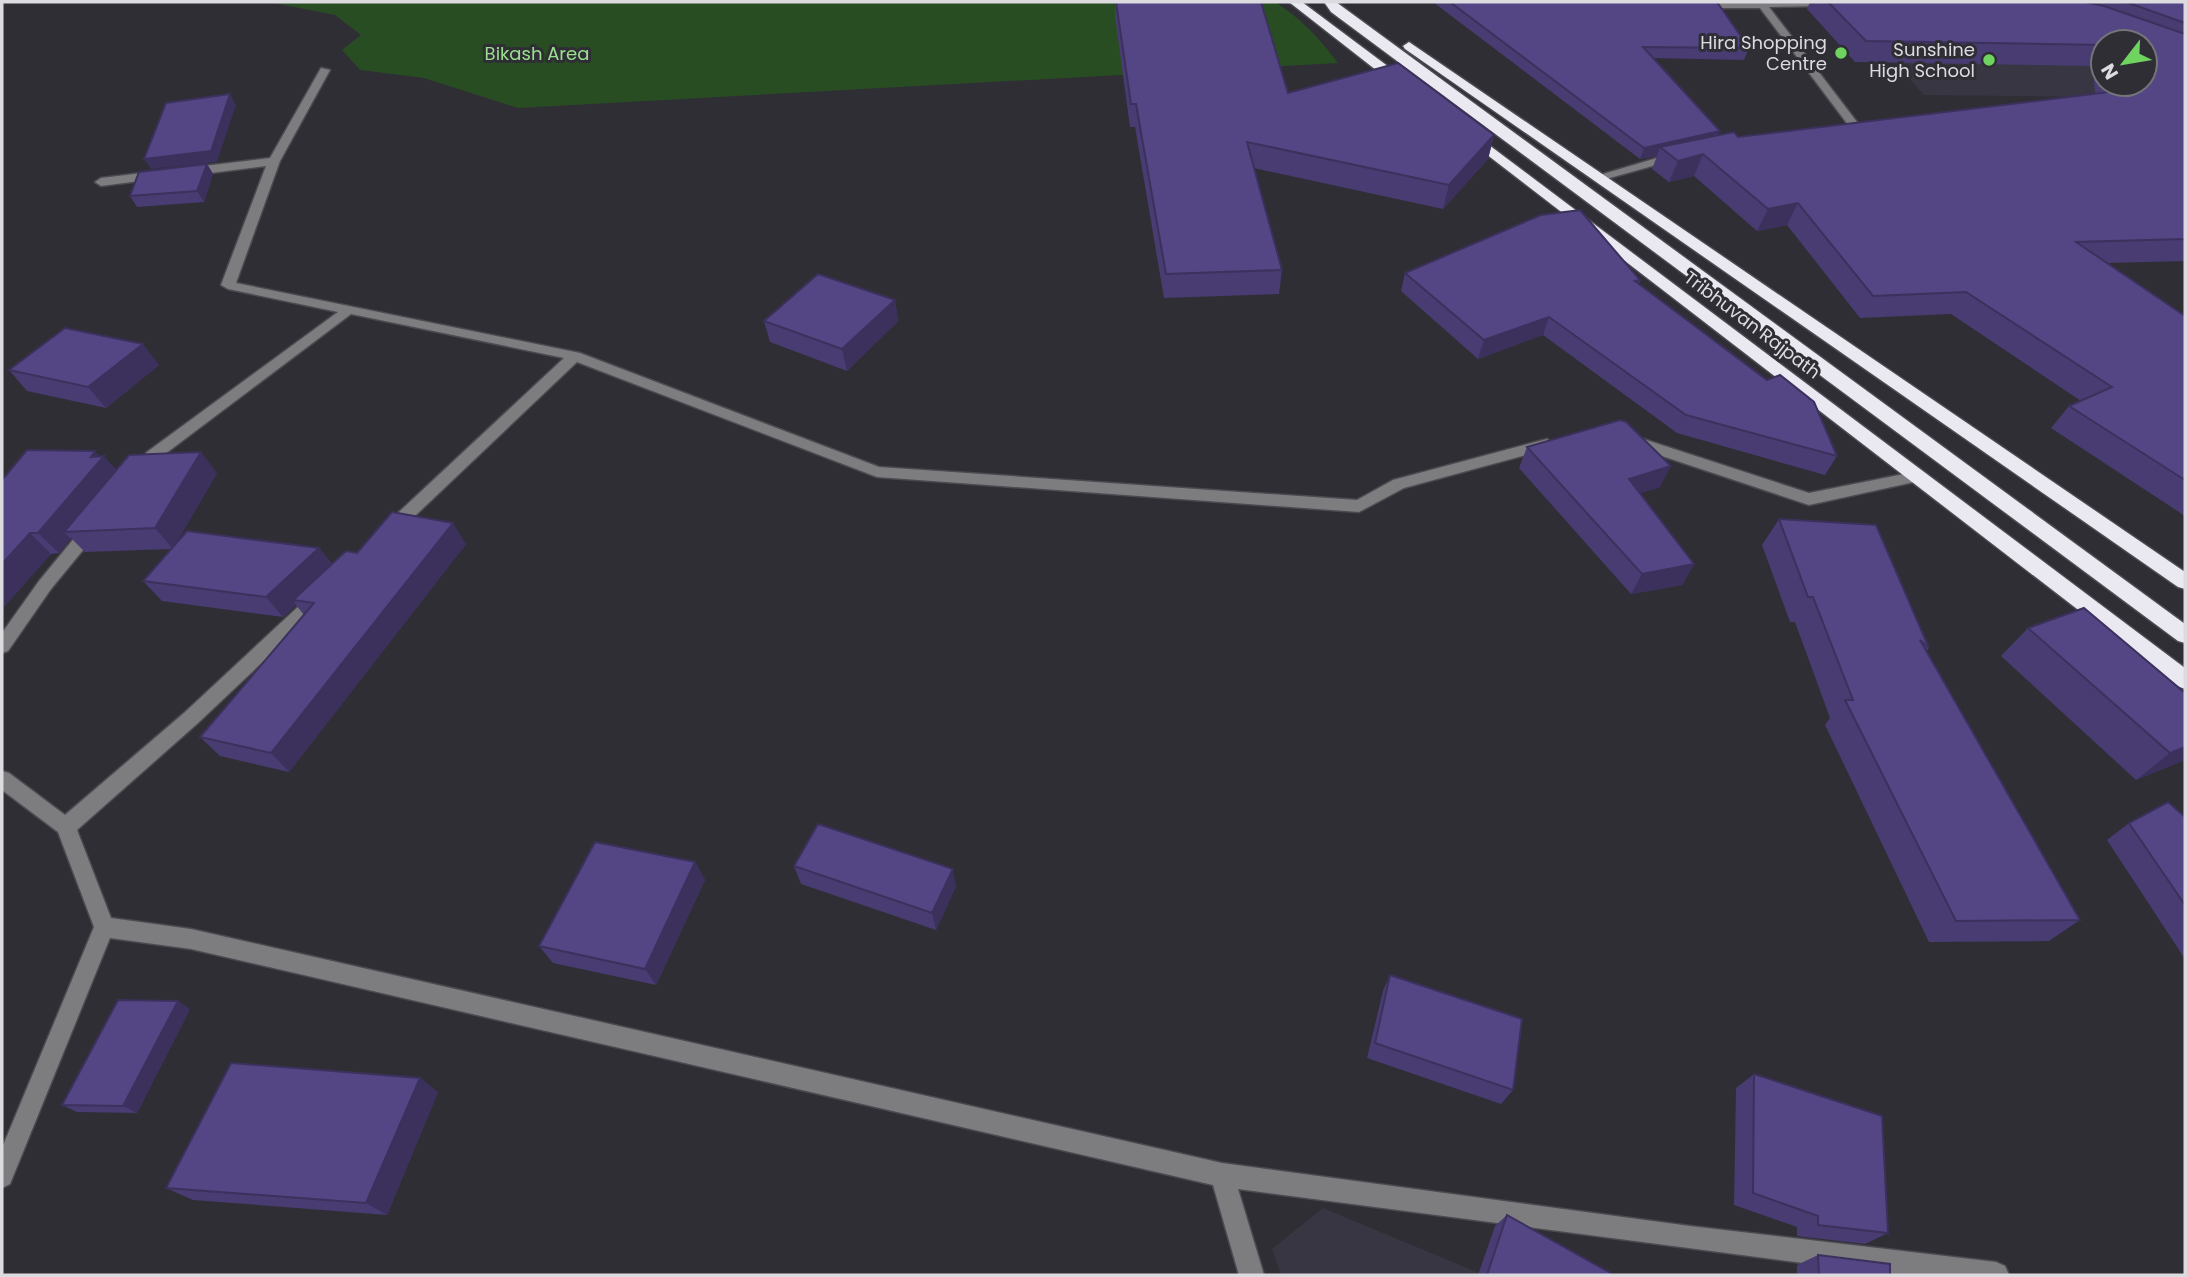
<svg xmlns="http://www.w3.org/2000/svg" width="2187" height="1277" font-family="Poppins,sans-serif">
  <rect width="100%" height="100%" fill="#2f2e35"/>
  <g fill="#383642">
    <path d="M 1956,5 L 2103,69 L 2103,84 L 2095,97 L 1924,95 L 1845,8 Z"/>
    <path d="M 1323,1208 L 1484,1275 L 1281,1275 L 1272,1249 Z"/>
  </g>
  <path fill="#294d23" d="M 269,2 L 1275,2 C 1302,19 1319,38 1338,63 L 518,108 L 424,78 L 360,70 L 342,50 L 361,35 L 335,15 Z"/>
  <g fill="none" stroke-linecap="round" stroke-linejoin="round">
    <g stroke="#4b4a50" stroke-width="3">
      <g id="minor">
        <path d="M 1697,2 L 1888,2 L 1883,5 L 1769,7 L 1860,126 L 1860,130 L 1835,133 L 1835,129 L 1849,126 L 1760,8 L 1721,8 Z"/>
        <path d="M 321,68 L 330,70 L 280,161 L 236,283 L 580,353 L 879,467 L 1357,500 L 1393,480 L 1547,439 L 1555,444 L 1552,448 L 1404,488 L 1359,512 L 877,477 L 577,362 L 397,533 L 391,535 L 383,529 L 385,525 L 564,358 L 351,314 L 157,460 L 146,474 L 136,474 L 133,470 L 147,452 L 338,312 L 228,289 L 221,285 L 266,166 L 187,176 L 181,172 L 187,168 L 270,158 Z"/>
        <path d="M 1677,152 L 1683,156 L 1681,158 L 1599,181 L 1593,177 Z"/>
        <path d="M 159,171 L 163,172 L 163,178 L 101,186 L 95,182 L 101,178 Z"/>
        <path d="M 1631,435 L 1809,493 L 1919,471 L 1927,476 L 1919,481 L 1809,505 L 1626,444 L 1623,440 L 1626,436 Z"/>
        <path d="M 91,523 L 99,529 L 97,533 L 51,589 L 8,651 L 2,653 L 2,633 L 39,581 L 85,525 Z"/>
        <path d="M 320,591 L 326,592 L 329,597 L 326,602 L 198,723 L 77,830 L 111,918 L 191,929 L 1222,1163 L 1690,1226 L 1996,1262 L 2005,1266 L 2009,1275 L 1895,1275 L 1238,1189 L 1264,1275 L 1239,1275 L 1213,1185 L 191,949 L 110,938 L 10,1184 L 2,1188 L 2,1148 L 94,927 L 58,832 L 2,790 L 2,771 L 9,773 L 65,815 L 184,713 L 314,592 Z"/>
      </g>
    </g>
    <g stroke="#4b4a50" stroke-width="3">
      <g id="highway">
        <path d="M 1289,2 L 1302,2 L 1409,82 L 1409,88 L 1399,88 Z"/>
        <path d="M 1324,2 L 1336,2 L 2185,624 L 2185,643 L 2178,641 L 1331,12 Z"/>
        <path d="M 1409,42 L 2185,572 L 2185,589 L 2178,587 L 1405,49 L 1403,46 Z"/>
        <path d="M 1469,130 L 2185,668 L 2185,689 L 2177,686 L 1464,137 L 1464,131 Z"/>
      </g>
    </g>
    <use href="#minor" fill="#7d7d80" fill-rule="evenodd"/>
    <use href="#highway" fill="#eae9f2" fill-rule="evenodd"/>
  </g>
  <g fill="#483c72" fill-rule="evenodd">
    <path d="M 1115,2 L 1261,2 L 1288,93 L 1494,135 L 1488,159 L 1443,209 L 1254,168 L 1282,270 L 1279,294 L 1164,298 L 1135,127 L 1130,127 L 1115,16 Z"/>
    <path d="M 1433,2 L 1717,2 L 1749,48 L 1744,60 L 1654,58 L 1720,131 L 1718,135 L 1738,137 L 2095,94 L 2093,66 L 1855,62 L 1807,9 L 1810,2 L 2185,2 L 2185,261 L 2107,263 L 2185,316 L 2185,516 L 2051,428 L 2069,406 L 2081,401 L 1951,314 L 1860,318 L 1787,225 L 1757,231 L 1694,176 L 1669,182 L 1652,169 L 1657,156 L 1640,159 ZM 2103,42 L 2145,84 L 2103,84 Z"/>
    <path d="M 207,164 L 213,174 L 204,202 L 137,207 L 130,196 Z"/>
    <path d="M 1405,273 L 1640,280 L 1639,284 L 1837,456 L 1825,475 L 1677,433 L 1543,335 L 1478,359 L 1401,291 Z"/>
    <path d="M 895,300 L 898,321 L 847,371 L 770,342 L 764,321 Z"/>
    <path d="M 159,365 L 106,408 L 27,391 L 9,370 Z"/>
    <path d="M 1527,447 L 1660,487 L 1640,493 L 1694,564 L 1682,585 L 1631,594 L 1519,468 Z"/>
    <path d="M 100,456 L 117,470 L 217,473 L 176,543 L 319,548 L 332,564 L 357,553 L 466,544 L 289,772 L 220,756 L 200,737 L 304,615 L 296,605 L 283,617 L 162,601 L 143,581 L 171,549 L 85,552 L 71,538 L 59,553 L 51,554 L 2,609 L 2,480 Z"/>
    <path d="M 1779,519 L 1929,648 L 1926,651 L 2080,920 L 2049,941 L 1929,942 L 1825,725 L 1830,718 L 1795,622 L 1790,622 L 1762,545 Z"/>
    <path d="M 2028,628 L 2185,760 L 2136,780 L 2001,656 Z"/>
    <path d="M 2185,817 L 2185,959 L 2107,840 L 2129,823 Z"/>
    <path d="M 695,862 L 705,880 L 656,985 L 553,963 L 539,946 Z"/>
    <path d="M 794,866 L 956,886 L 936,930 L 801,884 Z"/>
    <path d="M 1390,975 L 1513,1090 L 1501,1104 L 1367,1058 L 1383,991 Z"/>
    <path d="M 190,1009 L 137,1113 L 77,1112 L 62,1105 Z"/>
    <path d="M 1754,1074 L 1888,1233 L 1865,1244 L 1797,1236 L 1797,1227 L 1734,1205 L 1736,1088 Z"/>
    <path d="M 420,1078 L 438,1092 L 387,1215 L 193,1200 L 166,1188 Z"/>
    <path d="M 1507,1215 L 1614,1275 L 1478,1275 L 1495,1226 Z"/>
    <path d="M 1818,1255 L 1890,1275 L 1797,1275 L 1797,1265 Z"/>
  </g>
  <g fill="#3b315c">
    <path d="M 230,94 L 236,105 L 217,162 L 151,169 L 144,159 Z"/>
    <path d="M 1720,131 L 1715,143 L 1660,147 L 1657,156 L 1640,159 L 1644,148 Z"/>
    <path d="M 1494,135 L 1488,159 L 1443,209 L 1449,185 Z"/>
    <path d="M 1703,154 L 1694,176 L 1669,182 L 1678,161 Z"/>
    <path d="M 207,164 L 213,174 L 204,202 L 197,191 Z"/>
    <path d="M 1798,203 L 1787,225 L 1757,231 L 1768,209 Z"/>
    <path d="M 895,300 L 898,321 L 847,371 L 842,349 Z"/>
    <path d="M 1549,317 L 1543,335 L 1478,359 L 1484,340 Z"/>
    <path d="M 143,344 L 159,365 L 106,408 L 88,387 Z"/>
    <path d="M 95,451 L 102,459 L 104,456 L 123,477 L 64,532 L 71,539 L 59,553 L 38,533 Z"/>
    <path d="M 201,452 L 217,473 L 173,549 L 155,528 Z"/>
    <path d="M 1671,466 L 1660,487 L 1619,500 L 1629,479 Z"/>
    <path d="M 453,523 L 466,544 L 289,772 L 271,753 Z"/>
    <path d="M 30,533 L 51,554 L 2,609 L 2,564 Z"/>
    <path d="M 319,548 L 335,569 L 293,600 L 296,605 L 283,617 L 266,597 Z"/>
    <path d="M 1694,564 L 1682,585 L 1631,594 L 1642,574 Z"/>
    <path d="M 2185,747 L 2185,760 L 2136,780 L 2170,753 Z"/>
    <path d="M 695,862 L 705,880 L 656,985 L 645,969 Z"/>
    <path d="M 953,869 L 956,886 L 936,930 L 932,913 Z"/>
    <path d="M 178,1001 L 190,1009 L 137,1113 L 123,1106 Z"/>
    <path d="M 420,1078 L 438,1092 L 387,1215 L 366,1203 Z"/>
  </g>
  <g fill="#544684" stroke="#3b315c" stroke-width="2">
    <path d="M 1116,2 L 1261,2 L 1288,93 L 1398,63 L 1494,135 L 1449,185 L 1247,142 L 1282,270 L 1166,274 L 1136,104 L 1131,104 Z"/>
    <path d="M 1450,2 L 1717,2 L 1749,48 L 1643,47 L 1720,131 L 1644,148 Z"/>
    <path d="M 1828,2 L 2085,2 L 2104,6 L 2185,34 L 2185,239 L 2076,242 L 2185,316 L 2185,480 L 2069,406 L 2112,387 L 1966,292 L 1873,296 L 1798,203 L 1768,209 L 1703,154 L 1678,161 L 1660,147 L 1734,132 L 1738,137 L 2110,92 L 2109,84 L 2145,84 L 2145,42 L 2103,42 L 2103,45 L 1866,41 Z"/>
    <path d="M 2126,2 L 2185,2 L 2185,23 Z"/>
    <path d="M 230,94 L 211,151 L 144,159 L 166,103 Z"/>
    <path d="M 207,164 L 197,191 L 130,196 L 139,172 Z"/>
    <path d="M 1580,210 L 1640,280 L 1635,281 L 1767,380 L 1780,375 L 1814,402 L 1837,456 L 1686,415 L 1549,317 L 1484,340 L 1405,273 L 1541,215 Z"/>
    <path d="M 818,274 L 895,300 L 842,349 L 764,321 Z"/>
    <path d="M 65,328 L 143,344 L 88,387 L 9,370 Z"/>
    <path d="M 1620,420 L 1626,422 L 1671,466 L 1629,479 L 1694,564 L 1642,574 L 1527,447 Z"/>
    <path d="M 27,450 L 95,451 L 91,457 L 104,456 L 38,533 L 30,533 L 2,564 L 2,480 Z"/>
    <path d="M 201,452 L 155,528 L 64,532 L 129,455 Z"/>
    <path d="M 392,512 L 453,523 L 271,753 L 200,737 L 314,603 L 293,600 L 346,551 L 357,553 Z"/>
    <path d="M 1779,519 L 1876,525 L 1929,648 L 1920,640 L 2080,920 L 1956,921 L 1845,700 L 1853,700 L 1813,597 L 1808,597 Z"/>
    <path d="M 187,531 L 319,548 L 266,597 L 143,581 Z"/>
    <path d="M 2084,608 L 2185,693 L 2185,747 L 2170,753 L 2028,628 Z"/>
    <path d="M 2168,802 L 2185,817 L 2185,905 L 2129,823 Z"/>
    <path d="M 818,824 L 953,869 L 932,913 L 794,866 Z"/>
    <path d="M 595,842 L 695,862 L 645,969 L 539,946 Z"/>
    <path d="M 1390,975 L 1522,1019 L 1513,1090 L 1375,1043 Z"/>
    <path d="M 118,1000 L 178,1001 L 123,1106 L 62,1105 Z"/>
    <path d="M 231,1063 L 420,1078 L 366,1203 L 166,1188 Z"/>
    <path d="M 1754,1074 L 1882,1116 L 1888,1233 L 1818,1225 L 1818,1216 L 1753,1193 Z"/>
    <path d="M 1507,1215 L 1614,1275 L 1487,1275 Z"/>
    <path d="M 1818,1255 L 1890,1264 L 1890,1275 L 1819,1275 Z"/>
  </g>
  <g fill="#6fd360" stroke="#2f2e35" stroke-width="2.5">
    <circle cx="1841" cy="53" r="7"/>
    <circle cx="1989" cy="60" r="7"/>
  </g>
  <g text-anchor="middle" stroke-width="6" stroke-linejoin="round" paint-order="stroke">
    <g font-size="18" fill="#dcdce0" stroke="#2f2e35" text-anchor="end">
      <text x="1827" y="49">Hira Shopping<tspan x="1827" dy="21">Centre</tspan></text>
      <text x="1975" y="56">Sunshine<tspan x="1975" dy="21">High School</tspan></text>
    </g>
    <g font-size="18" fill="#99df8e" stroke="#2f2e35">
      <text x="537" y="60">Bikash Area</text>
    </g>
    <g font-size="18" fill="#dcdce0" stroke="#2f2e35">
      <text transform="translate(1752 325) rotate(37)" y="6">Tribhuvan Rajpath</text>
    </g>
  </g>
  <rect width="2187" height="1277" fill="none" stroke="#dcdce0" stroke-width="7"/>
  <g transform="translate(2124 63) rotate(239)"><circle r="33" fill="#2f2e35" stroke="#747479" stroke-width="2"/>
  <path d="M0-5L12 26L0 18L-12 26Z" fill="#6fd360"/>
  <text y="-10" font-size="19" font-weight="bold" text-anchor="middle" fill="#dcdce0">N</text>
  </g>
</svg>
